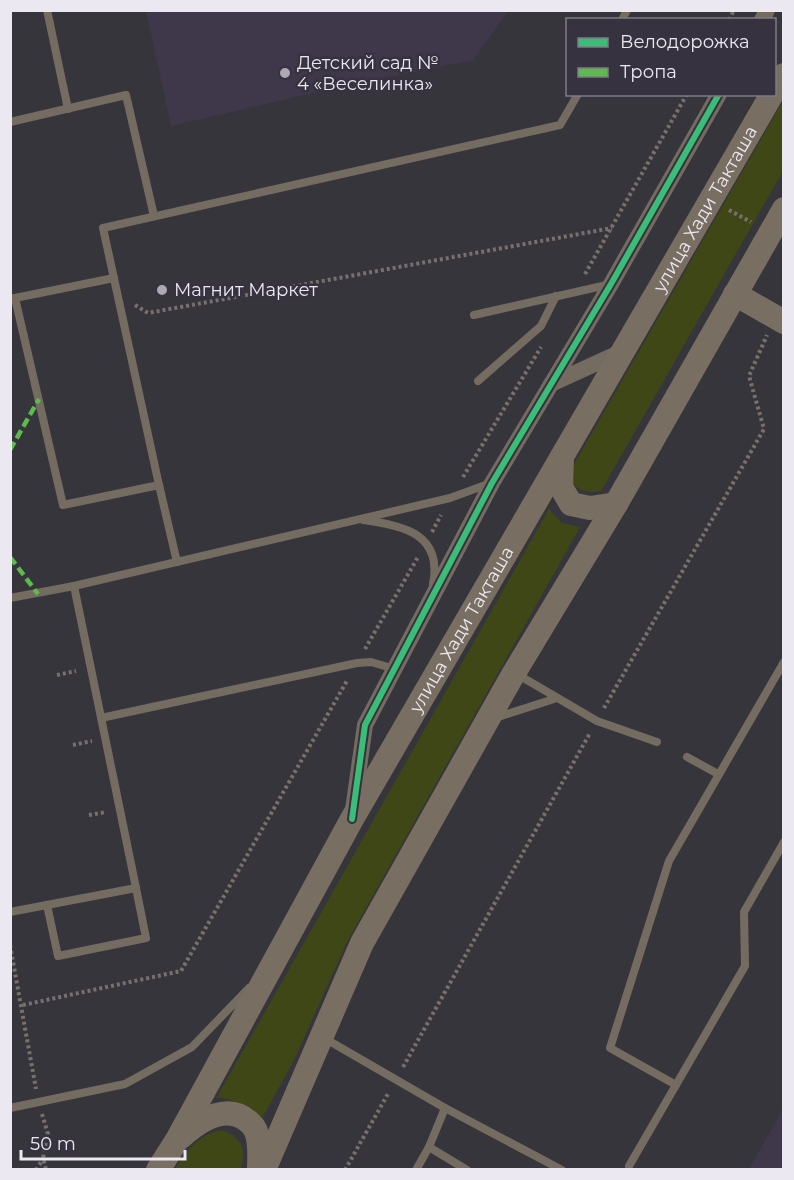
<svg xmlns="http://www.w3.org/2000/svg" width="794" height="1180" font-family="Montserrat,sans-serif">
  <rect width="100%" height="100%" fill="#37353c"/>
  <g fill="#3e384a">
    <path d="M 146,11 L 146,10 L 508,11 L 473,60 L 334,88 L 171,126 Z"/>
    <path d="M 783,1109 L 783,1169 L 749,1169 Z"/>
  </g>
  <g fill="#3f4717">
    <path d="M 783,101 L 783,171 L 601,491 C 589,493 582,492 573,484 L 573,466 Z"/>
    <path d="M 549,509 L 562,523 L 580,527 L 348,940 L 293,1062 L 261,1120 C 248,1107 235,1100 217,1097 Z"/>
    <path d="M 222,1130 C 243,1139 246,1147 241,1169 L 175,1169 C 188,1149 198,1135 222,1130 Z"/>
  </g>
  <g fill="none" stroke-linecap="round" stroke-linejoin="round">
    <g stroke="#77716c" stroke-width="4" stroke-dasharray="3 3" stroke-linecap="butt">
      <path d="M 729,20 L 734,10"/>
      <path d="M 729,210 L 751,222"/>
      <path d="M 585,274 L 687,94"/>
      <path d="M 135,305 L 148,313 L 612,228"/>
      <path d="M 463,477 L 541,347"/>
      <path d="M 432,532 L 441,515"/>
      <path d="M 365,649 L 418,557"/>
      <path d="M 57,675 L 76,671"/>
      <path d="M 604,708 L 764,429 L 749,376 L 767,335"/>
      <path d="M 73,745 L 92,741"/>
      <path d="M 89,815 L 106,812"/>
      <path d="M 10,945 L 36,1089"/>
      <path d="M 23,1005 L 181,971 L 348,679"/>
      <path d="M 403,1067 L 590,733"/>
      <path d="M 42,1114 L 48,1134 L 43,1158 L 46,1170"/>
      <path d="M 36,1170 L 43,1159"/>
      <path d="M 345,1170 L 389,1092"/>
    </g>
    <g stroke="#756c61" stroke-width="8">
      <path d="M 47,10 L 68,109"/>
      <path d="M 622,20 L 627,10"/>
      <path d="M 10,122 L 126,95 L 154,216"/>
      <path d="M 15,298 L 114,278"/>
      <path d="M 10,299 L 15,298 L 63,505 L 159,485 L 103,228 L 560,125 L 578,94"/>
      <path d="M 474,315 L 611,284"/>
      <path d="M 478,381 L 541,326 L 556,296"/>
      <path d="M 159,485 L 177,562"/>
      <path d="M 363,520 C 403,525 443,534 433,584"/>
      <path d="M 10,598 L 74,586 L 450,498 L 491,483"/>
      <path d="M 515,673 L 597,721 L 657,742"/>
      <path d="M 101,718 L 357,663 L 371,662 L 395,669"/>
      <path d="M 495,718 L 557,698"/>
      <path d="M 687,757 L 718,774"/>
      <path d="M 47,905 L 58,956 L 146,938 L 136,888"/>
      <path d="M 10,912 L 136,888 L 74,586"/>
      <path d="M 324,1038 L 445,1108 L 562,1170"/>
      <path d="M 676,1085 L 610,1048 L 669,861 L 784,662"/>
      <path d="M 10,1108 L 125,1084 L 192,1047 L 249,988"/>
      <path d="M 445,1108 L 429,1147 L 467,1170"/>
      <path d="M 629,1166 L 745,966 L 744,912 L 784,842"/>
      <path d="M 416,1170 L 429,1147"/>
    </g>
    <g stroke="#756c61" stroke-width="16">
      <path d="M 762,20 L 767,10"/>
      <path d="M 551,384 L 623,351"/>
      <path d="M 353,810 L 365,725 L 492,483 L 611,284 L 719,94"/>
    </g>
    <g stroke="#786e62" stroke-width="24">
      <path d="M 774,90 L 784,75"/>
      <path d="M 735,294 L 784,322"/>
      <path d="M 562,457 L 561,487 L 571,504 L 590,508 L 616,504"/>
      <path d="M 181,1137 C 200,1120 229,1101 251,1124 C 262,1134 259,1156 259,1170"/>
      <path id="s1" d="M 158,1170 L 177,1140 L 352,819 L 772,94"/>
      <path d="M 264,1170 L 362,943 L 514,673 L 616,504 L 784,209"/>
    </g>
    <g stroke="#5cbc4b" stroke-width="4.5" stroke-dasharray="9 4.5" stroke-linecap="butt">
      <path d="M 10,450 L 39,399"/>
      <path d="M 10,557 L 38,594"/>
    </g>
    <g stroke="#36323f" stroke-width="10">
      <path id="cycleway" d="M 352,819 L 365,725 L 492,483 L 611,284 L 719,94"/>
    </g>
    <use href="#cycleway" stroke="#3abd76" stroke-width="6"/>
  </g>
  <g fill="#aca9b2" stroke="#36323f" stroke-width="2">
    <circle cx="285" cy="73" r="6"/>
    <circle cx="162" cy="290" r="6"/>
  </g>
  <g text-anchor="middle" stroke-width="5" stroke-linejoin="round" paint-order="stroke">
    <g font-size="18" fill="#ebe8f1" stroke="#36323f" text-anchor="start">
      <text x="297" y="69">Детский сад №<tspan x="297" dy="21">4 «Веселинка»</tspan></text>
      <text x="174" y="296">Магнит Маркет</text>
    </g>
    <g font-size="18" fill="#ebe8f1" stroke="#36323f">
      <text dy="6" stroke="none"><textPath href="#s1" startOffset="1106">улица Хади Такташа</textPath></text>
      <text dy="6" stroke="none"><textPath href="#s1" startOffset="620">улица Хади Такташа</textPath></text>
    </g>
  </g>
  <rect width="794" height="1180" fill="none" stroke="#ebe8f1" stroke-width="24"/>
  <rect x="566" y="18" width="210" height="78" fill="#36323f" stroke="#7e7b86" stroke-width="1.5"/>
  <rect x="578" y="38" width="30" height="9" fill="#3abd76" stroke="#7e7b86" stroke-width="1.5"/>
  <text x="620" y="48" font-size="18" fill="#ebe8f1">Велодорожка</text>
  <rect x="578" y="68" width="30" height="9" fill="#5cbc4b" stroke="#7e7b86" stroke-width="1.5"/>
  <text x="620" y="78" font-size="18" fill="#ebe8f1">Тропа</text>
  <path d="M21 1150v9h164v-9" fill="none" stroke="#ebe8f1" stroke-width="3"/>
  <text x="30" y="1150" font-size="18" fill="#ebe8f1" stroke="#36323f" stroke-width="4.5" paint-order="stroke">50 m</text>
</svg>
